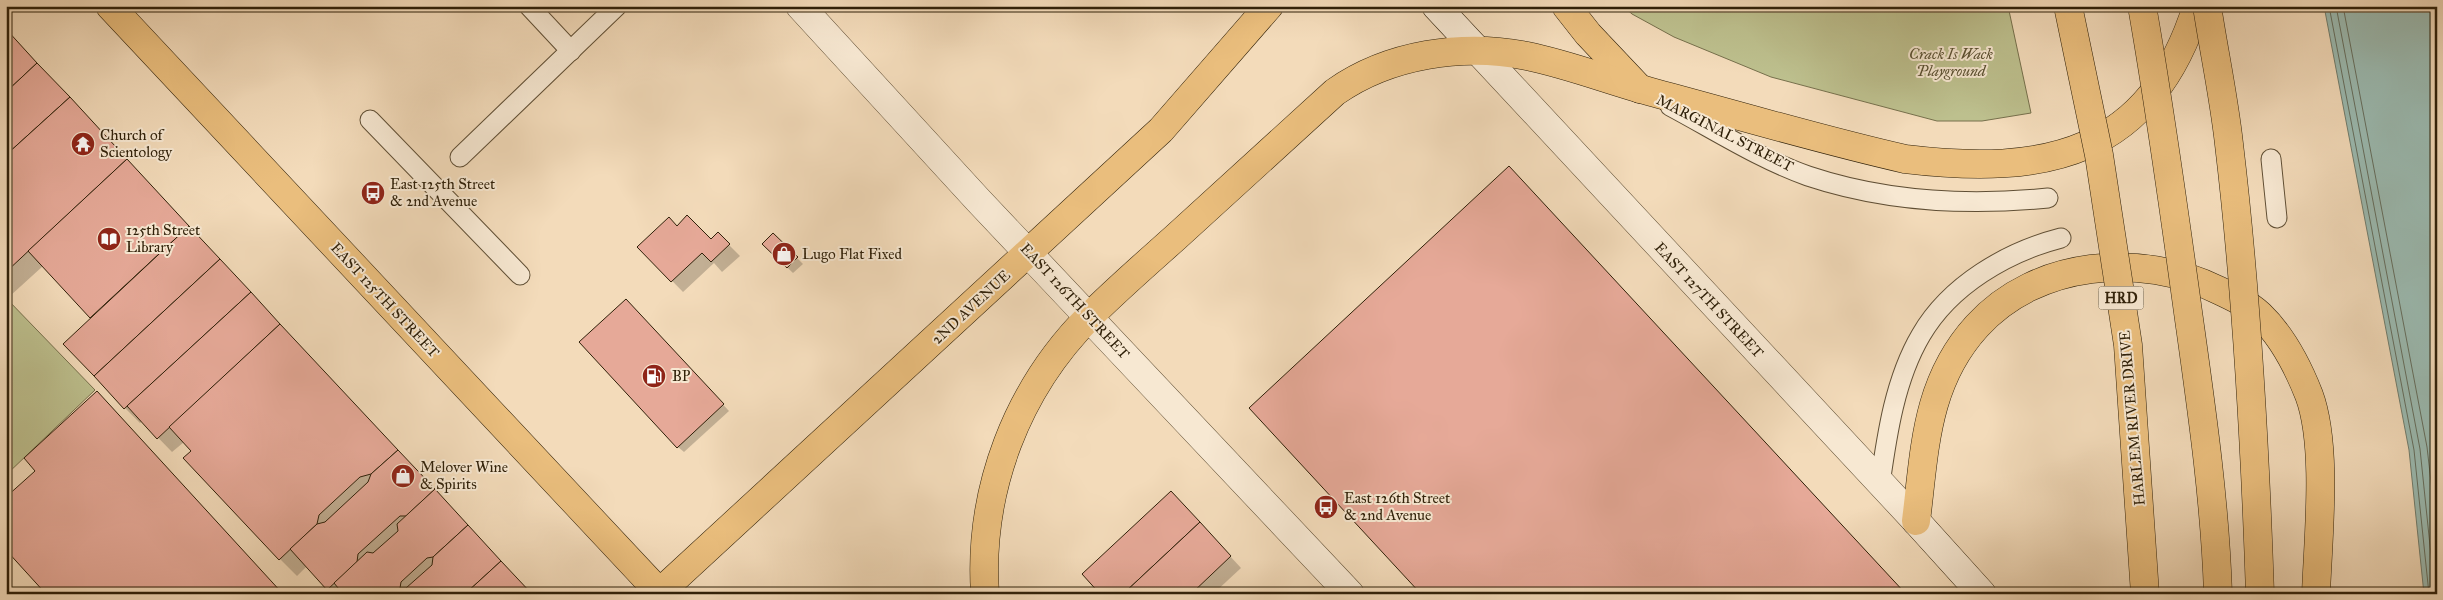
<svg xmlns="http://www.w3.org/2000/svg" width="2443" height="600" font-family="'IM FELL Great Primer',serif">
  <rect width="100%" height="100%" fill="#f3dbba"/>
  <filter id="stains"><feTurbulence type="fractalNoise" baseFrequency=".004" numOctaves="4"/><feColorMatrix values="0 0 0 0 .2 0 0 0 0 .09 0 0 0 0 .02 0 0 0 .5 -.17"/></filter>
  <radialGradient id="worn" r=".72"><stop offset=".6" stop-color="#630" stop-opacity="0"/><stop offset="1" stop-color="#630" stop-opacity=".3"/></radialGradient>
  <g fill="#bdc08e" stroke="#76704c">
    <path d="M 1623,6 L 2008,6 L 2031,113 L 1982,121 L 1937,121 L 1771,77 L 1674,37 L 1632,14 Z"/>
    <path d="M 6,298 L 95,390 L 6,475 Z"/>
  </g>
  <path fill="#9bbbb2" stroke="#707d6e" d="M 2324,6 L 2437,6 L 2437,594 L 2424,594 L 2409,450 Z"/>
  <g fill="#0003">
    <path d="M 6,29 L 56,84 L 531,594 L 333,594 L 307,566 L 297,576 L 280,559 L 184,442 L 172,452 L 142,421 L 140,423 L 125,408 L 65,344 L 92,318 L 43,266 L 10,296 L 6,292 Z"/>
    <path d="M 677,227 L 711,241 L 718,234 L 740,256 L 722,272 L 714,263 L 683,292 L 639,247 Z"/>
    <path d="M 773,234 L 803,264 L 793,273 L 763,244 Z"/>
    <path d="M 632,306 L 729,411 L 684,452 L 678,447 Z"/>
    <path d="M 1182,504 L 1241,568 L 1213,594 L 1102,594 Z"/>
  </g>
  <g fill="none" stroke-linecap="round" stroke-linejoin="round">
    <g stroke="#656e5e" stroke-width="1">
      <path d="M 2329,6 L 2414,450 L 2429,594"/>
      <path d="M 2336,6 L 2420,449 L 2435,594"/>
      <path d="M 2343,6 L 2427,447 L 2437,534"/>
    </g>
  </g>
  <g fill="#e6a998" stroke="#2f2009">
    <path d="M 6,29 L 37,63 L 6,92 Z"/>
    <path d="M 37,63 L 70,97 L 6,155 L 6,92 Z"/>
    <path d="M 70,97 L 127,159 L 6,272 L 6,155 Z"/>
    <path d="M 127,159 L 189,226 L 90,318 L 28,251 Z"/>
    <path d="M 1509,166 L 1906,594 L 1421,594 L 1249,408 Z"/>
    <path d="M 687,215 L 711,239 L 718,232 L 730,244 L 711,262 L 702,253 L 671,282 L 637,247 L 669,217 L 677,226 Z"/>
    <path d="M 189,226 L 220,259 L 94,376 L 63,344 Z"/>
    <path d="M 773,233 L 798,257 L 787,268 L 762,244 Z"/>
    <path d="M 220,259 L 251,292 L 124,409 L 94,376 Z"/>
    <path d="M 251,292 L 280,324 L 157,439 L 127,406 Z"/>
    <path d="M 626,299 L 724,404 L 677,448 L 579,342 Z"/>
    <path d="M 280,324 L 398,450 L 371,474 L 360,477 L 319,515 L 317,524 L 279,560 L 183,458 L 191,451 L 169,427 Z"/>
    <path d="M 97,391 L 283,594 L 46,594 L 6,550 L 6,497 L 35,471 L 24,458 Z"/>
    <path d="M 398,450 L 435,489 L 406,516 L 400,516 L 358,554 L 357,562 L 327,590 L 290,549 L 317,524 L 325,522 L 368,482 L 371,474 Z"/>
    <path d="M 435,489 L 468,525 L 433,557 L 427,558 L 401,582 L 400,588 L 394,594 L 343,594 L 334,583 L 367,552 L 373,553 L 398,531 L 397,524 Z"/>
    <path d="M 1171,491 L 1200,522 L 1123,594 L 1100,594 L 1082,574 Z"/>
    <path d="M 1200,522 L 1231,556 L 1191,594 L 1123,594 Z"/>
    <path d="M 468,525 L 501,561 L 466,593 L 394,594 L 400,588 L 406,588 L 432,565 L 433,557 Z"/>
    <path d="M 501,561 L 532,594 L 466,594 L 466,593 Z"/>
  </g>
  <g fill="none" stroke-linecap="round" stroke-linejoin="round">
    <g stroke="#604f35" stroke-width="21">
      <g id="service">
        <path d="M 529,6 L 571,51"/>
        <path d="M 1670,106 C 1715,130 1760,159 1808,176 C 1886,202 1967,206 2048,198"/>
        <path d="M 370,120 L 520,275"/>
        <path d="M 460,157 L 617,6"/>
        <path d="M 2271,159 L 2277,218"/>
        <path d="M 1880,484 C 1887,434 1895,379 1921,335 C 1950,285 2007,252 2061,238"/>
      </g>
    </g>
    <g stroke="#604f35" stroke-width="29">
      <g id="minor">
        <path d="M 800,6 L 978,200 L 1350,594"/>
        <path d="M 1479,52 L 1916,521"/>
      </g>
    </g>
    <g stroke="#2f2009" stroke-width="29">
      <g id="secondary">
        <path d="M 1436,6 L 1479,52"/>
        <path d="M 1916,521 L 1982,594"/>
      </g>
    </g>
    <g stroke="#2f2009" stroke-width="29">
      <g id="primary">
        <path d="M 110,6 L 661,594"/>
        <path d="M 658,594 L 1161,130 L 1269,6"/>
      </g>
    </g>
    <g stroke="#2f2009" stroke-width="29">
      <g id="motorway">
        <path d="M 1566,6 L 1588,34 L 1640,89"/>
        <path d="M 1916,521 C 1925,450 1925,383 1977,326 C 2037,260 2141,252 2218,290 C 2233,297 2248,304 2260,315 C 2282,336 2298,367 2309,395 C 2328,446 2318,538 2316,594"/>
        <path d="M 985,594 C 978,490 1017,389 1090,316 C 1117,289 1147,263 1176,237 C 1229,188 1282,140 1335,92 C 1389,54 1463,43 1527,56 C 1571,65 1613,82 1655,93 C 1738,115 1821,140 1905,159 C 2045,176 2150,156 2197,6"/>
      </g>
    </g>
    <use href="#service" stroke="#f7e8d2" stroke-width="19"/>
    <use href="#minor" stroke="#f7e8d2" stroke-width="28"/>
    <use href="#secondary" stroke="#f7e8d2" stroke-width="28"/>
    <use href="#primary" stroke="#eabe7d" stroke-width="28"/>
    <use href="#motorway" stroke="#eabe7d" stroke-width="28"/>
    <g stroke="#2f2009" stroke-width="29" stroke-linecap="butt">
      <g id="motorway-bridge">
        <path d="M 2068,6 L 2099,155 L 2128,345 L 2145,594"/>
        <path d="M 2142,6 C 2160,108 2174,210 2188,312 C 2201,405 2215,500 2218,594"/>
        <path d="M 2207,6 C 2214,52 2224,98 2229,144 C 2247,294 2255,444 2260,594"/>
      </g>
    </g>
    <use href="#motorway-bridge" stroke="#eabe7d" stroke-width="28"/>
  </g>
  <defs>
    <g id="temple-disc" transform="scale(1.25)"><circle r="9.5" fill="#8f2418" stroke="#f7e8d2"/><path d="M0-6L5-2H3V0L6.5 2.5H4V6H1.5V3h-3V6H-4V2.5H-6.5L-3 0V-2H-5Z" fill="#fff"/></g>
    <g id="bus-disc" transform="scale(1.25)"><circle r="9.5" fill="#8f2418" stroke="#f7e8d2"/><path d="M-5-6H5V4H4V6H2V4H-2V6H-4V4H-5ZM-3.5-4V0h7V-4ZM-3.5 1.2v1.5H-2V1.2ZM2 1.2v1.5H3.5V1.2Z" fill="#fff"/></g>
    <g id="library-disc" transform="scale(1.25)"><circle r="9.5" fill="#8f2418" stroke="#f7e8d2"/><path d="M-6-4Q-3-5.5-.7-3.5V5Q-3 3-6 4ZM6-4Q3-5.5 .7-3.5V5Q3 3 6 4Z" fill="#fff"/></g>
    <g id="shop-disc" transform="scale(1.25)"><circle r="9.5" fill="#8f2418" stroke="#f7e8d2"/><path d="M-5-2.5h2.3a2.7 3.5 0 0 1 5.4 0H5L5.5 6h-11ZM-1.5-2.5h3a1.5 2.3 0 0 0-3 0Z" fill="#fff"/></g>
    <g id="fuel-disc" transform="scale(1.25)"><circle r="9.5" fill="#8f2418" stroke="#f7e8d2"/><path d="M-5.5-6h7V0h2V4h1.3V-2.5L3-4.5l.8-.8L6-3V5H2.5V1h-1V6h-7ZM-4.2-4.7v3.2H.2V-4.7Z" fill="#fff"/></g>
  </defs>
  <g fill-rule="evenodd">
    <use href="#temple-disc" x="83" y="144"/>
    <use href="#bus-disc" x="373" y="193"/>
    <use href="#library-disc" x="109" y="239"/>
    <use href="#shop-disc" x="784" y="254"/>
    <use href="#fuel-disc" x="654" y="376"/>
    <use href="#shop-disc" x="403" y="476"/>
    <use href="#bus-disc" x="1326" y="507"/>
  </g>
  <g text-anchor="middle" stroke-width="4" stroke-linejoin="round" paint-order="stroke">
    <rect fill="#f7e8d2" stroke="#6b5c45" stroke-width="1" x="2098.5" y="286.5" width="45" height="23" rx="4"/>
    <g font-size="14" font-weight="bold" fill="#2f2009">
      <text x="2121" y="303">HRD</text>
    </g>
    <g font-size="15" font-style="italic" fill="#5a5031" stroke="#f7e8d2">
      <text x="1951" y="59">Crack Is Wack<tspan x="1951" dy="17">Playground</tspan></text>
    </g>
    <g font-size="15" fill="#2f2009" stroke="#f7e8d2">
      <text transform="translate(1725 133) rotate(27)" y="5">MARGINAL STREET</text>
      <text transform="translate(385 300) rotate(47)" y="5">EAST 125TH STREET</text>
      <text transform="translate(1709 300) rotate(47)" y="5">EAST 127TH STREET</text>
      <text transform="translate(1075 301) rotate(47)" y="5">EAST 126TH STREET</text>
      <text transform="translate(971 307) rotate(-43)" y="5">2ND AVENUE</text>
      <text transform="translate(2132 418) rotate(-95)" y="5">HARLEM RIVER DRIVE</text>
    </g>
    <g font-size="15" fill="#2f2009" stroke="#f7e8d2" text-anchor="start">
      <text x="100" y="140">Church of<tspan x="100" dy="17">Scientology</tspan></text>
      <text x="390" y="189">East 125th Street<tspan x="390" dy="17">&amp; 2nd Avenue</tspan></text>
      <text x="126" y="235">125th Street<tspan x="126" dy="17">Library</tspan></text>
      <text x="802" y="259">Lugo Flat Fixed</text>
      <text x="672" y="381">BP</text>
      <text x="420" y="472">Melover Wine<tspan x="420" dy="17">&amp; Spirits</tspan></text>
      <text x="1344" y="503">East 126th Street<tspan x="1344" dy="17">&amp; 2nd Avenue</tspan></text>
    </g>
  </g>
  <rect width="2443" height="600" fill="none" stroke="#f3dbba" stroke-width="25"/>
  <rect x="8" y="8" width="2428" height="585" fill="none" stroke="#2f2009" stroke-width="2.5"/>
  <rect x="12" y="12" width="2418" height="575" fill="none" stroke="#2f2009"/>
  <rect width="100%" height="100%" filter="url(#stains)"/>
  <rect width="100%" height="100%" fill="url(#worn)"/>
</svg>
